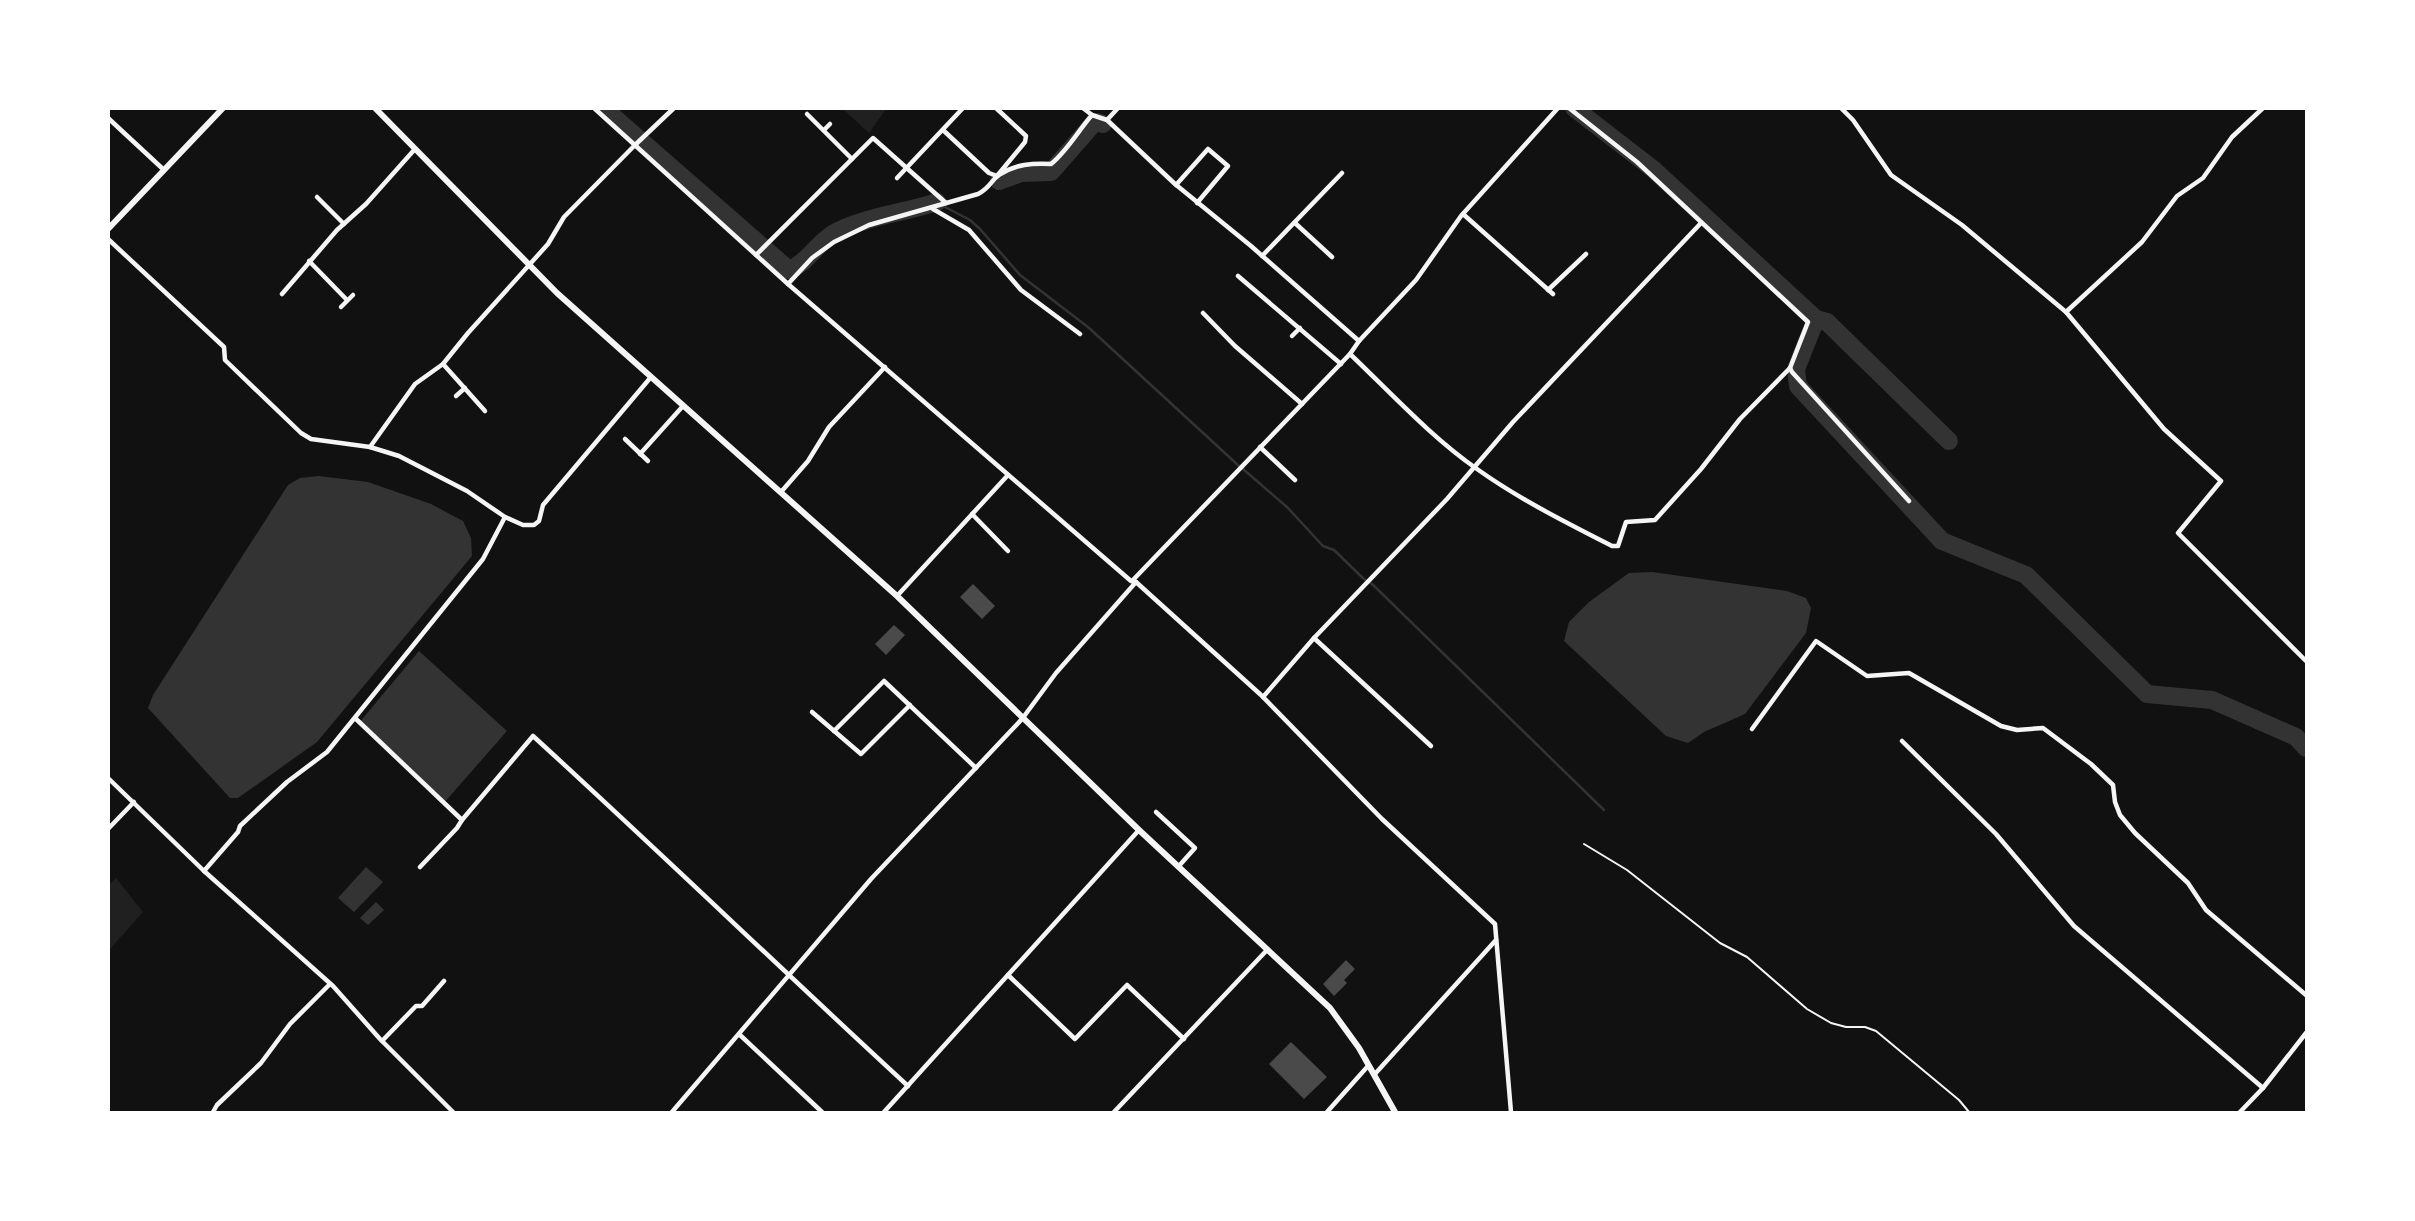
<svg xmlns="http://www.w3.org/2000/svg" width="2415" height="1221" font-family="Commissioner,sans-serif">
  <rect width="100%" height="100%" fill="#111"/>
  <g fill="#202020">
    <path d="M 843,109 L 886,109 L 869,133 Z"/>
    <path d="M 116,878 L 143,912 L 109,950 L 109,885 Z"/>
  </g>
  <g fill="#333">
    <path d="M 319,476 L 368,482 L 431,504 L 463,521 L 471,538 L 472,556 L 317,742 L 238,798 L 230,798 L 148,708 L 153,695 L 288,485 L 300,478 Z"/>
    <path d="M 1652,572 L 1787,591 L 1806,598 L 1811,608 L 1806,633 L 1745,714 L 1704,732 L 1688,743 L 1666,736 L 1564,641 L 1569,622 L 1589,602 L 1629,573 Z"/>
    <path d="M 419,651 L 507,731 L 443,804 L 359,723 Z"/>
    <path d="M 366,867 L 383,882 L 354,912 L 338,898 Z"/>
    <path d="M 376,902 L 384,910 L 368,925 L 360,918 Z"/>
  </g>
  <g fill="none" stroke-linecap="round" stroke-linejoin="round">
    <g stroke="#333" stroke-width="2.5">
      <path d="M 937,202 L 938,203"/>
      <path d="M 945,207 L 970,220 L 980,229 L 1020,275 L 1088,327 L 1239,466"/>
      <path d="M 1243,469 L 1287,507 L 1323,546 L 1334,550 L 1364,579 L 1372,584 L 1604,810"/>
    </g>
    <g stroke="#333" stroke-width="18">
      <path d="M 607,108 L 609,113 L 789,270 C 807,264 818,241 836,232 C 867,216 904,213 937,202"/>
      <path d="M 1574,108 L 1653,169 L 1816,319 L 1827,322 L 1949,441"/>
      <path d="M 999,181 L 1021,173 L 1051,172 L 1093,124 L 1097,122 L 1103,124"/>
      <path d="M 1816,319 L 1796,369 L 1798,386 L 1942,541 L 2026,575 L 2147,694 L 2212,700 L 2296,737 L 2306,748"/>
    </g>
  </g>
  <g fill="#4a4a4a">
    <path d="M 973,584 L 995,606 L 982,619 L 960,597 Z"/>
    <path d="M 894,625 L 905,635 L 886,655 L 875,644 Z"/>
    <path d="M 1346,960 L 1355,969 L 1344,980 L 1347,983 L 1334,996 L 1323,984 Z"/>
    <path d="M 1291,1042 L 1327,1077 L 1304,1099 L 1269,1064 Z"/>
  </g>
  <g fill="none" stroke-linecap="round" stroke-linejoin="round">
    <path stroke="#f5f5f5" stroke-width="2" d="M 1584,844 L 1627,870 L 1720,943 L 1747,957 L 1807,1009 L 1831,1023 L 1846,1027 L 1865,1027 L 1876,1031 L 1959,1100 L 1969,1112"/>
    <g stroke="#f5f5f5" stroke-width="4.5">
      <path d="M 594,108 L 788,284 L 1131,581 L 1136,582 L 1261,695 L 1382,819 L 1495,924 L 1511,1112"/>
      <path d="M 1083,108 L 1092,115 L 1107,120 L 1175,184 L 1251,246 L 1359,341"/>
      <path d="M 1569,108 L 1637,162 L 1808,322 L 1790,368 L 1792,372 L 1909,501"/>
      <path d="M 1841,108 L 1853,120 L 1891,175 L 1962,225 L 2066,312 L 2164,429 L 2221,481 L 2178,533 L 2306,661"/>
      <path d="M 807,114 L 852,159"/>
      <path d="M 108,118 L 164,170"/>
      <path d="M 1107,120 L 1118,108"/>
      <path d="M 824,130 L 830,124"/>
      <path d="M 943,130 L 989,173 L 997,176 L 1025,142 L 1026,136 L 996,108"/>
      <path d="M 897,178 L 963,108"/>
      <path d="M 1176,185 L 1208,149 L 1228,166 L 1197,203"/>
      <path d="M 317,197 L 344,224"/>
      <path d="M 933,209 L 969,230 L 1021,290 L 1080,334"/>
      <path d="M 1463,214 L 1553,294"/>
      <path d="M 1295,223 L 1332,257"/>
      <path d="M 108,239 L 224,347 L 225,360 L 301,433 L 311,439 L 370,447 L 399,456 L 467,491 L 505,517 L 523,525 L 534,525 L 539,521 L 543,505 L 651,377"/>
      <path d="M 756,255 L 873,138 L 946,203"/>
      <path d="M 1262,256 L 1342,173"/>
      <path d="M 309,261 L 347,300"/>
      <path d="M 1238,276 L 1341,364"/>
      <path d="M 788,284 L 812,258 L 834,242 L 869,225 L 978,194 C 991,187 991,180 999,175 C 1015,164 1033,163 1051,164 C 1067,151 1078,131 1092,115"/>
      <path d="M 1548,290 L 1586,254"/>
      <path d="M 282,294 L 337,230 L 366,204 L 415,149"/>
      <path d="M 341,307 L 353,295"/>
      <path d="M 2066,312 L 2142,242 L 2177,196 L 2203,178 L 2232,137 L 2263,108"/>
      <path d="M 1203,313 L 1235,346 L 1302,404"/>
      <path d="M 1292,336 L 1300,328"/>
      <path d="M 1350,354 C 1391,393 1431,437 1477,469 C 1519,499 1565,522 1612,546 L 1618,546 L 1626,522 L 1655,520 L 1701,469 L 1740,419 L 1790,368"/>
      <path d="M 443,364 L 485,411"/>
      <path d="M 456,396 L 465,388"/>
      <path d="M 625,439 L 648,461"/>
      <path d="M 370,447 L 415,384 L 443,364 L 468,333 L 548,244 L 564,217 L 635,145 L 674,108"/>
      <path d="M 1260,447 L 1295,480"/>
      <path d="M 640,454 L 683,406"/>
      <path d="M 781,492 L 808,461 L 829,427 L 885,367"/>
      <path d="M 972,514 L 1008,551"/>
      <path d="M 1132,581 L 1350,354 L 1359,341 L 1416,280 L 1461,216 L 1558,108"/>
      <path d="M 897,596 L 1008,475"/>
      <path d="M 1314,638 L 1431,746"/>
      <path d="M 1263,697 L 1314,638 L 1447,499 L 1513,422 L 1701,223"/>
      <path d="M 812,712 L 861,754 L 910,705"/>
      <path d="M 355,718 L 462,820"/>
      <path d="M 1752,729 L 1816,641 L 1867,676 L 1909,673 L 2001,726 L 2017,730 L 2043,728 L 2091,764 L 2113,785 L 2115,802 L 2120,815 L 2135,833 L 2188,883 L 2206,910 L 2306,995"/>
      <path d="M 834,731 L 884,681 L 976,768"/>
      <path d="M 1902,741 L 1996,834 L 2074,926 L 2263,1088"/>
      <path d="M 108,778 L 204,871 L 333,986 L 380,1039 L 453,1112"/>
      <path d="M 1156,812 L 1195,848 L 1178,867"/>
      <path d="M 108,829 L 134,802"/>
      <path d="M 420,867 L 457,828 L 462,820 L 533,736 C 659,851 782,970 908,1086"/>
      <path d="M 204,871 L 238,832 L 240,826 L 287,782 L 327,752 L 483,559 L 505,517"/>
      <path d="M 1008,975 L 1075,1039 L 1127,985 L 1184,1039"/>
      <path d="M 740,1035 L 822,1112"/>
      <path d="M 382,1041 L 416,1006 L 422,1006 L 444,981"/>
      <path d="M 1374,1075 L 1496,940"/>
      <path d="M 213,1112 L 217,1105 L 261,1063 L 290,1024 L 330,984"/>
      <path d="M 672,1112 L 871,879 L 1022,719 L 1056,673 L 1136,582"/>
      <path d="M 884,1112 L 1139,830"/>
      <path d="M 1114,1112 L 1267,950"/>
      <path d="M 1327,1112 L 1368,1066"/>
      <path d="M 2240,1112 L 2263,1088 L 2306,1033"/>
    </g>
    <g stroke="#f5f5f5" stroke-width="6">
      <path d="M 375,108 L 557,293 L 897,596 L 1139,830 L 1330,1008 L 1359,1048 L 1395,1112"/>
      <path d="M 108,229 L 223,108"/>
    </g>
  </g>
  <rect width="2415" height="1221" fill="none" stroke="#ffffff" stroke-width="220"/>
</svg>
